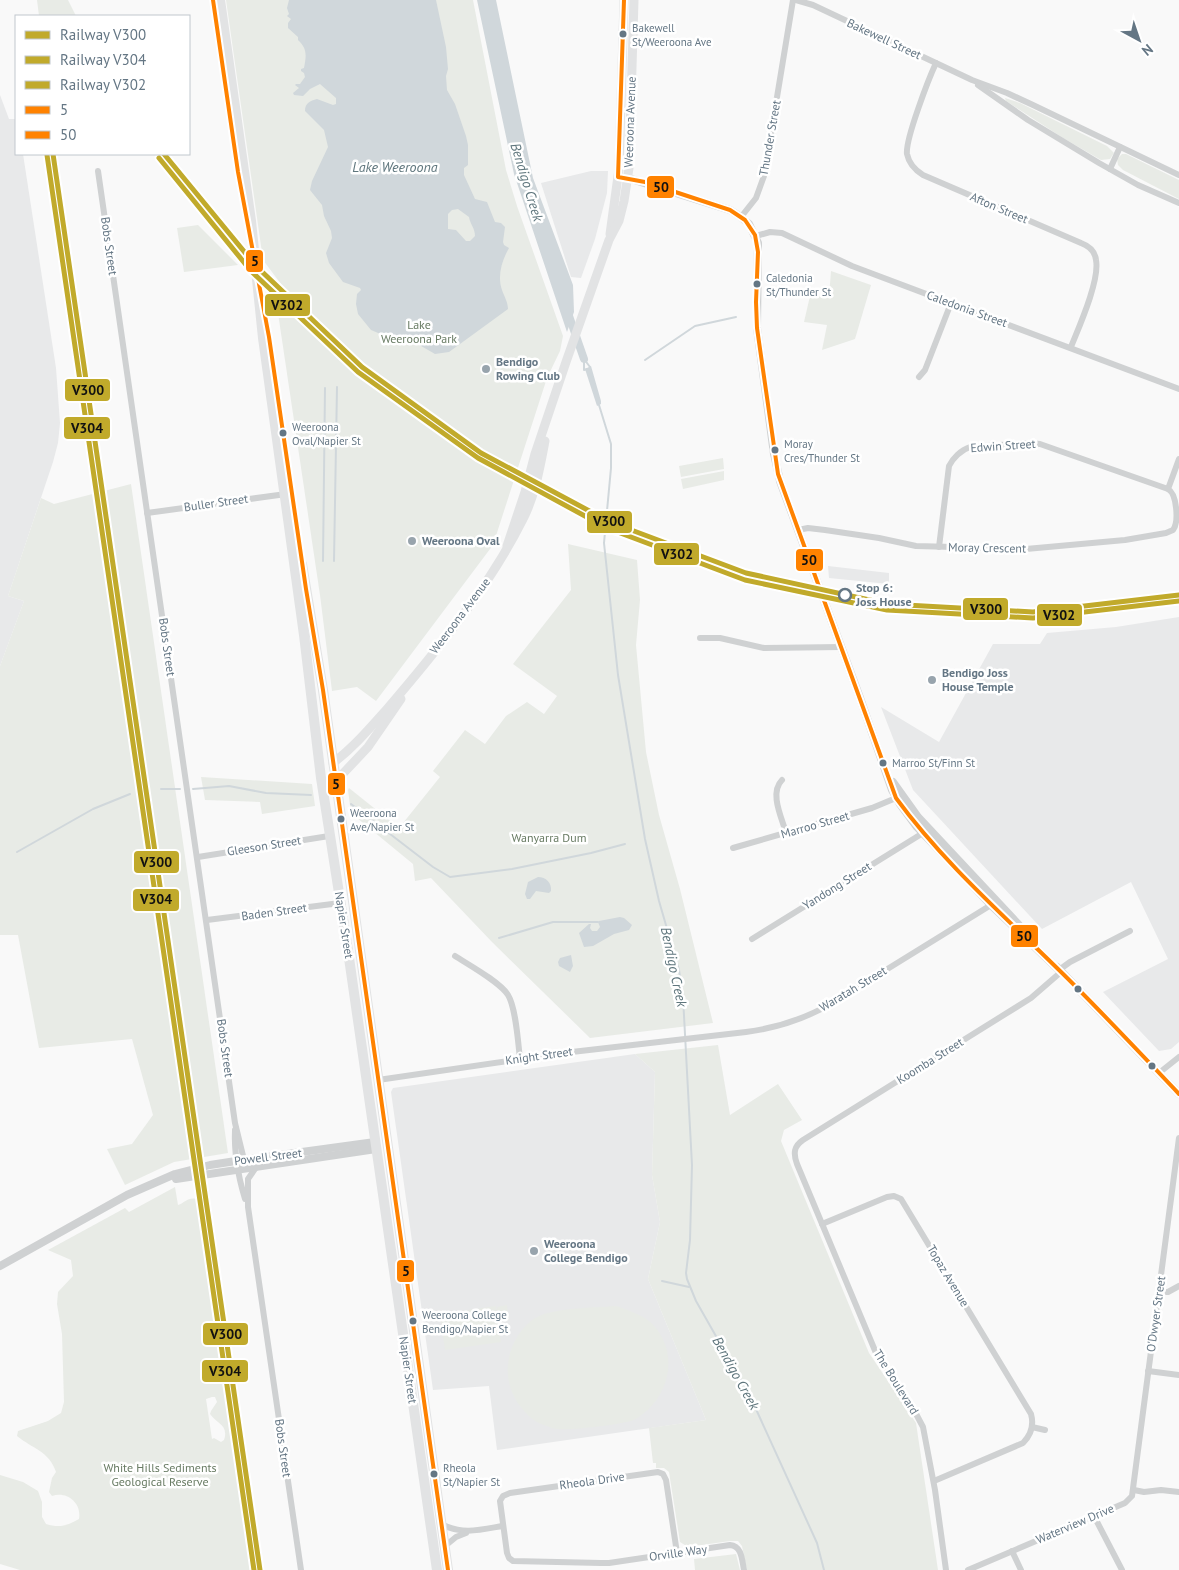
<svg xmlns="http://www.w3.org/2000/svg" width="1179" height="1570" font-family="'PT Sans',sans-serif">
  <rect width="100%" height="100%" fill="#f9f9f9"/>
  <g fill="#e8e9ea">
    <path d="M 0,95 L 9,119 L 16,119 L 16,154 L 23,154 L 56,368 L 60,423 L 58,443 L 53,462 L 8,596 L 24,601 L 0,666 Z"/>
    <path d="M 591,171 L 608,171 L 607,193 L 595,239 L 581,278 L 571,277 L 541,183 Z"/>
    <path d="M 828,566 L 889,573 L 889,584 L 829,578 Z"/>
    <path d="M 1179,617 L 1179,1042 L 1171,1049 L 1159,1051 L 1103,992 L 1168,959 L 1131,882 L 1042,929 L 913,790 L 881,707 L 939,742 L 993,644 L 1040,644 L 1047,633 L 1116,627 Z"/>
    <path d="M 635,1054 L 655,1072 L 652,1175 L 660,1222 L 648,1279 L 706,1420 L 497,1450 L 489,1386 L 433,1390 L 391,1092 L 393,1088 Z"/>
  </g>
  <g fill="#e8ebe6" fill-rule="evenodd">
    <path d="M 37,0 L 68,0 L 76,16 L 39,16 Z"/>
    <path d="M 226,0 L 473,0 L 506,170 L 517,206 L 563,336 L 560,351 L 547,378 L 493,545 L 376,701 L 357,687 L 332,691 L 320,595 L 275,293 L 272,291 L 281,284 L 263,260 Z"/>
    <path d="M 1005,98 L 1020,103 L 1107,146 L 1114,153 L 1110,159 L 1101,160 L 1063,138 L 1006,101 Z"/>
    <path d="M 1122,154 L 1126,154 L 1179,180 L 1179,199 L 1123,170 L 1118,165 L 1117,159 Z"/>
    <path d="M 198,225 L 238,265 L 184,272 L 177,228 Z"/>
    <path d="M 831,271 L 871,285 L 855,339 L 822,350 L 827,325 L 804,322 L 810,296 L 829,297 Z"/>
    <path d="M 723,458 L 724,469 L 681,477 L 679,466 Z"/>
    <path d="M 724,471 L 724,480 L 683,489 L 681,479 Z"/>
    <path d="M 131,484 L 228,1153 L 174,1162 L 125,1185 L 107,1149 L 132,1144 L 153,1115 L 132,1039 L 39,1048 L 18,935 L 0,935 L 0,666 L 24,601 L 8,596 L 41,498 L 54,504 Z"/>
    <path d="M 568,544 L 637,560 L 640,600 L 636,645 L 646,752 L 659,815 L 680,889 L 713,1023 L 590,1038 L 492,942 L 431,878 L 415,881 L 413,864 L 351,813 L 348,790 L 349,788 L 399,828 L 440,777 L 433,771 L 465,730 L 485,744 L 506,716 L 527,702 L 544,714 L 557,696 L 513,664 L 571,590 Z"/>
    <path d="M 201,777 L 312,784 L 315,806 L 262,814 L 260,802 L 205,800 Z"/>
    <path d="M 718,1045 L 730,1115 L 778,1084 L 802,1120 L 784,1130 L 781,1141 L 869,1353 L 916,1423 L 938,1570 L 747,1570 L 742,1546 L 738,1541 L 730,1541 L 688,1547 L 680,1542 L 669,1472 L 664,1468 L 656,1468 L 656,1463 L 653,1463 L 649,1428 L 706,1420 L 648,1279 L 660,1222 L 652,1175 L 655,1072 L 635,1054 Z"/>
    <path d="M 175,1187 L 178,1205 C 185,1203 188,1197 196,1199 L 199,1203 L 252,1570 L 20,1570 L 0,1564 L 0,1475 L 23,1482 L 38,1491 L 42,1502 L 42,1517 L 46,1524 C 59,1528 67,1526 79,1519 C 82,1503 67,1491 52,1496 L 49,1492 L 52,1478 L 56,1472 C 49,1451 33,1449 17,1436 L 18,1431 L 48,1421 L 61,1413 L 64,1402 L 62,1334 L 57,1304 L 58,1292 L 73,1276 L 71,1260 L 48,1250 L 125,1208 L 129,1212 ZM 212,1397 L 215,1397 L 217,1402 L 211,1411 L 210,1414 C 217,1424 229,1425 224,1440 L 221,1442 L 214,1438 L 212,1439 L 206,1399 Z"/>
    <path d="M 507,1305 L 509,1320 L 498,1322 L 501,1342 L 445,1350 L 440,1314 L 496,1306 L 498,1318 L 497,1307 Z"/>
    <path d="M 616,1306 C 630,1311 645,1315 655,1327 C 680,1357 668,1399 636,1419 C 628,1424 569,1431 558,1429 C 553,1429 548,1426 544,1425 C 534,1422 526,1414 520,1406 C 500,1380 505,1343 531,1321 C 547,1307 594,1308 616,1306 Z"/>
    <path d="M 736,1554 L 740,1570 L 695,1570 L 694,1559 Z"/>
  </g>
  <g fill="#d0d7db" fill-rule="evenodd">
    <path d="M 289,0 L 436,0 L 446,47 L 448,69 L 446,76 L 447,90 L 455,104 L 466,136 L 468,145 L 468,165 L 464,168 L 464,175 L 475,199 L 487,202 L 495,222 L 501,223 L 505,227 L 503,242 L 504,245 L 509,248 C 502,260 497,276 502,290 C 504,296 508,302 508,309 L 449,352 L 435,354 L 409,339 L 383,335 L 371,330 L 358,314 L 356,304 L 357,294 L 361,290 L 360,288 L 343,282 L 329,263 L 326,253 L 332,238 L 331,231 L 324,216 L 322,205 L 310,190 L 312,181 L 328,147 L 324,130 L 305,111 C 305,103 310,101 317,99 L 333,105 L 336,104 L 336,98 L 320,84 L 310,89 L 303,96 L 294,95 L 293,93 L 299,88 L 295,85 L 296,84 L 300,84 L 305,77 L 304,73 L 301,71 L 301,69 L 304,68 C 306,57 308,49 298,40 L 298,37 L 288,28 L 288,23 L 291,19 L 287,16 L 289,14 L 287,8 ZM 458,209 L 469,217 C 470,224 475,228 475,236 L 470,241 L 466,241 L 456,230 L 448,229 L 448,214 L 452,210 Z"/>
    <path d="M 477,0 L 496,0 L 533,178 L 573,285 L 574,312 L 567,332 L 514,174 Z"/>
    <path d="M 591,366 L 601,401 L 601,404 L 597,406 L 585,369 Z"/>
    <path d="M 538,877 C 546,877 552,883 551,891 L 549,893 L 536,891 L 530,899 L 527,899 L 525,894 L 528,882 Z"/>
    <path d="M 620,917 L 624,918 L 632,925 L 629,930 L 614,934 L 593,946 L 584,947 L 579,933 L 589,924 L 591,924 L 590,928 L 592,931 L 597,931 L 600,927 L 598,922 L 599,921 Z"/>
    <path d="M 571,955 L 573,966 L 570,972 L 559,966 L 558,962 L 560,958 Z"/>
  </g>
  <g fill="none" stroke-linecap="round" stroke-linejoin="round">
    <g stroke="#d0d7db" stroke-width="2">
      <path d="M 584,359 L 590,367"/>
      <path d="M 584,360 L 584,370 L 587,369"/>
      <path d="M 645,360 L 695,326 L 736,317"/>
      <path d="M 599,405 L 611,444 L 611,468 L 604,543 L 618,675 L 645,839 L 659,901 L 679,970 L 683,997 L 692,1165 L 690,1240 L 686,1273 L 687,1279 L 696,1301 L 750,1396 L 817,1543 L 824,1570"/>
      <path d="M 323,561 L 325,388"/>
      <path d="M 334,561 L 337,387"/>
      <path d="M 161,789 L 180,789"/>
      <path d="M 193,789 L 229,786 L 266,793 L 311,795"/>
      <path d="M 351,804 L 433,867 L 450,877 L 512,869 L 591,853 L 625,844"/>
      <path d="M 17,852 L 93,809 L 130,794"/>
      <path d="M 499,938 L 553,922 L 598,922"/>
      <path d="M 662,1281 L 689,1287"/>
    </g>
    <path stroke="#d0d7db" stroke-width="8" d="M 568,313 L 584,359"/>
    <g stroke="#cfd1d2" stroke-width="6">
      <path d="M 796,0 L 813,5 L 972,80 L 1007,93 L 1033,105 L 1179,175"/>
      <path d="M 936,63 C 929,78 905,140 907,154 C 909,164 915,170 923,175 L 1081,243 C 1089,246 1095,251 1096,260 C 1100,280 1079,327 1071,347"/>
      <path d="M 978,85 L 1028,120 L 1099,163 L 1138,185 L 1179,203"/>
      <path d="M 1110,169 L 1120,147"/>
      <path d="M 98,171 L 235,1123 L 245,1164"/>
      <path d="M 741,217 L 756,198 L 764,176 L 793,0"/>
      <path d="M 756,236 L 770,232 L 782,233 L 852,266 L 1179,389"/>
      <path d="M 919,377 L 925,370 L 951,303"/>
      <path d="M 147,513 L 286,494"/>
      <path d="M 798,530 L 808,528 L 825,530 L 879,538 L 916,546 L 1026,549 L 1125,540 L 1166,533 L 1173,530 C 1179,522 1177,494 1168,489 L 1179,459"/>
      <path d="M 939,547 L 949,466 C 953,458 961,450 970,447 L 1030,443 L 1040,444 L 1168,489"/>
      <path d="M 700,638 L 720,638 L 764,648 L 841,647"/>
      <path d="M 782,780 C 769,793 782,818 786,833"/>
      <path d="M 733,848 L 872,808 L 896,798"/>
      <path d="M 198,857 L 329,836"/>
      <path d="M 207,920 L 340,903"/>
      <path d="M 752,939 L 923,833"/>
      <path d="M 455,956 C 469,965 500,982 508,995 C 516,1008 518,1042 520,1059"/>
      <path d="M 1059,970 L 1070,962 L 1130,931"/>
      <path d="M 1159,1073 L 1179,1057"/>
      <path d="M 378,1080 L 563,1053 L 746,1032 C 777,1028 807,1018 834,1002 L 991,905"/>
      <path d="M 235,1130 C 234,1153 238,1176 245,1199"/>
      <path d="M 257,1166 L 248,1179 L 248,1207 L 301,1570"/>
      <path d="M 822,1224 L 887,1197 L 894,1196 L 901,1199 L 1031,1414 C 1034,1425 1032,1434 1023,1443 L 934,1481"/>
      <path d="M 1160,1292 L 1168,1292 L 1179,1286"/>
      <path d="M 1148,1371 L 1179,1375"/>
      <path d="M 1032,1427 L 1045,1430"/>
      <path d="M 1134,1490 L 1144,1492 L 1161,1490 L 1179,1492"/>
      <path d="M 1094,1516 L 1122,1570"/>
      <path d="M 441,1524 C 462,1535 480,1530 502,1526"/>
      <path d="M 445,1546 L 456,1537 L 466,1533"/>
      <path d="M 1012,1551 L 1021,1570"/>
      <path d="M 677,1553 L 666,1480 L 663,1474 L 658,1472 L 510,1493 L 503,1496 L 500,1501 L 507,1553 L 509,1558 L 513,1561 L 601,1563 L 609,1563 L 730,1545 C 742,1546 742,1560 744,1570"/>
      <path d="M 946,1570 L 935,1490 L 923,1427 L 914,1410 L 876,1353 L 797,1164 C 793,1153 794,1146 803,1140 L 1031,998 L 1061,972"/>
      <path d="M 968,1570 L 1125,1503 L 1132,1496 L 1179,1138"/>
    </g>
    <g stroke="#cfd1d2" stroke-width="8">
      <path d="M 628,178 L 730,210 L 741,217 L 749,224 L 758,243 L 757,328 L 774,454 L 780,481 L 860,698 L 892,790 L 900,804 L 917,827 L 991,905 L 1059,970"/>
      <path d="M 893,782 L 918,817 L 1019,925"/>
      <path d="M 1057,967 L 1179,1094"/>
      <path d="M 176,1179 L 376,1149"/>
      <path d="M 0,1266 L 127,1195 L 175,1174 L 210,1165 L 236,1161 L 375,1142"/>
    </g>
    <g stroke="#e2e3e4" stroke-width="9">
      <path d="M 610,234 L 619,169 L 624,0"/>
      <path d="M 507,546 L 525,492 L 535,454 L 566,362 L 609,240 L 619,221 L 624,201 L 629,168 L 634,0"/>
      <path d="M 333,763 C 354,747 370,728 387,709 C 435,653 489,587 522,521 C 535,497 540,467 545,441"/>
      <path d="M 336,781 L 368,747 L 401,699"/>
    </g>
    <g stroke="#e2e3e4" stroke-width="10">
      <path d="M 220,0 L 251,221 L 263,338 L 304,635 L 321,778 L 347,944 L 437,1570"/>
      <path d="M 302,564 L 323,690 L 448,1570"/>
    </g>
    <g stroke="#fff" stroke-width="8">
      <path id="bus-1" d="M 213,0 L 238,172 L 269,337 L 306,589 L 323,690 L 448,1570"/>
    </g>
    <g stroke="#fff" stroke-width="8">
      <path id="bus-2" d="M 624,0 L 618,177 L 645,182 L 730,210 L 745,220 L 755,235 L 758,252 L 756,302 L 757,328 L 778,474 L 896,798 C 942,861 1002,914 1058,969 C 1099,1009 1139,1052 1179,1094"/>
    </g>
    <use href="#bus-1" stroke="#ff8200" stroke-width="4"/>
    <use href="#bus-2" stroke="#ff8200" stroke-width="4"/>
    <g stroke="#fff" stroke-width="9">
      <g id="rail-1">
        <path d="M 53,154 L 260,1570"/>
        <path d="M 164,154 L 256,266 L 362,367 L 481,453 L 610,522 L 746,573 L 888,604 L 1033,612 L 1179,595"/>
      </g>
    </g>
    <g stroke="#fff" stroke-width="9">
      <path id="rail-2" d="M 47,155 L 254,1570"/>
    </g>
    <g stroke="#fff" stroke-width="9">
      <path id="rail-3" d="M 159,158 L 251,271 L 358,372 L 478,458 L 607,528 L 745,580 L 887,610 L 1033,618 L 1179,601"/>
    </g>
    <use href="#rail-1" stroke="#c1aa2b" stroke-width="5"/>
    <use href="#rail-2" stroke="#c1aa2b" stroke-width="5"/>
    <use href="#rail-3" stroke="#c1aa2b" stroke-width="5"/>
  </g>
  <g fill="#647684" stroke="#fff" stroke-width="2">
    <circle cx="623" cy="34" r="4.5"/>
    <circle cx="757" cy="284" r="4.5"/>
    <circle cx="283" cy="433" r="4.5"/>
    <circle cx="775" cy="450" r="4.5"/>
    <circle cx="883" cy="763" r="4.5"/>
    <circle cx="341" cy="819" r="4.5"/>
    <circle cx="1078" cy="989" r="4.5"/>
    <circle cx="1152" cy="1066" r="4.5"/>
    <circle cx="413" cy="1321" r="4.5"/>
    <circle cx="434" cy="1474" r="4.5"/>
  </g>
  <g fill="#98a4ad" stroke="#fff" stroke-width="2">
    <circle cx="486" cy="369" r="5"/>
    <circle cx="412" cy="541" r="5"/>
    <circle cx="932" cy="680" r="5"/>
    <circle cx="534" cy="1251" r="5"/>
  </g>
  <circle fill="#fff" stroke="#647684" stroke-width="2.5" cx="845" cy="595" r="6"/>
  <g text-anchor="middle" stroke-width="5" stroke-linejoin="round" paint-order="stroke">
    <g font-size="11" fill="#647684" stroke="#fff" text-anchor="start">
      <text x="632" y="32">Bakewell<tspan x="632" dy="14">St/Weeroona Ave</tspan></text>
      <text x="766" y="282">Caledonia<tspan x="766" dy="14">St/Thunder St</tspan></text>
      <text x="292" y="431">Weeroona<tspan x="292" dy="14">Oval/Napier St</tspan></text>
      <text x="784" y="448">Moray<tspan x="784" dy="14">Cres/Thunder St</tspan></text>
      <text x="892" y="767">Marroo St/Finn St</text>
      <text x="350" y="817">Weeroona<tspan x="350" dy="14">Ave/Napier St</tspan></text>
      <text x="422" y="1319">Weeroona College<tspan x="422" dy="14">Bendigo/Napier St</tspan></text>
      <text x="443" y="1472">Rheola<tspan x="443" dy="14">St/Napier St</tspan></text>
    </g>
    <g font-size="12" fill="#647684" stroke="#fff">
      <text transform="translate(884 39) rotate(25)" y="4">Bakewell Street</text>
      <text transform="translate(630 122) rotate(-88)" y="4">Weeroona Avenue</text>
      <text transform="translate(770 138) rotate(-80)" y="4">Thunder Street</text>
      <text transform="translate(999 208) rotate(23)" y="4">Afton Street</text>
      <text transform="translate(109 246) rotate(82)" y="4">Bobs Street</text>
      <text transform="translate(967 309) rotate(20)" y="4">Caledonia Street</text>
      <text transform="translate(1003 446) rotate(-4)" y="4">Edwin Street</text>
      <text transform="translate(216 503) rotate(-8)" y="4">Buller Street</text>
      <text transform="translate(987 548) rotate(1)" y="4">Moray Crescent</text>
      <text transform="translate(460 616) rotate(-53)" y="4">Weeroona Avenue</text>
      <text transform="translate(167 647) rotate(82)" y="4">Bobs Street</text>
      <text transform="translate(815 825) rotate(-16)" y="4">Marroo Street</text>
      <text transform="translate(264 846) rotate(-9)" y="4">Gleeson Street</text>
      <text transform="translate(837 886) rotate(-32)" y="4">Yandong Street</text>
      <text transform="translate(274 912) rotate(-8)" y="4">Baden Street</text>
      <text transform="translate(344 925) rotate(81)" y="4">Napier Street</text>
      <text transform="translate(853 989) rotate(-31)" y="4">Waratah Street</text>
      <text transform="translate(225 1048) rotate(82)" y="4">Bobs Street</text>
      <text transform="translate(539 1056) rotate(-8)" y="4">Knight Street</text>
      <text transform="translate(930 1061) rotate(-32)" y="4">Koomba Street</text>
      <text transform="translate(268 1157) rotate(-7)" y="4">Powell Street</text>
      <text transform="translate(948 1276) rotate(59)" y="4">Topaz Avenue</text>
      <text transform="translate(1156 1314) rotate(-82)" y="4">O'Dwyer Street</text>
      <text transform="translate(408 1370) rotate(82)" y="4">Napier Street</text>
      <text transform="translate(896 1382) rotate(58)" y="4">The Boulevard</text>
      <text transform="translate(283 1448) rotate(82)" y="4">Bobs Street</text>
      <text transform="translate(592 1481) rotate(-8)" y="4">Rheola Drive</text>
      <text transform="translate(1075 1524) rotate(-23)" y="4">Waterview Drive</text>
      <text transform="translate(678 1553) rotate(-8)" y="4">Orville Way</text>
    </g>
    <g font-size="12" fill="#687b63" stroke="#fff">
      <text x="419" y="329">Lake<tspan x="419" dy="14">Weeroona Park</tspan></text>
      <text x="549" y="842">Wanyarra Dum</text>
      <text x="160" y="1472">White Hills Sediments<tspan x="160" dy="14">Geological Reserve</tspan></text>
    </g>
    <g font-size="12" font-weight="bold" fill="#647684" stroke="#fff" text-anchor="start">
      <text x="496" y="366">Bendigo<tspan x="496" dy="14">Rowing Club</tspan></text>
      <text x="422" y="545">Weeroona Oval</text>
      <text x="942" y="677">Bendigo Joss<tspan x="942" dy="14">House Temple</tspan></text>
      <text x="544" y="1248">Weeroona<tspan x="544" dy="14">College Bendigo</tspan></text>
    </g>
    <g font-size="12" font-weight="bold" fill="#647684" stroke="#fff" text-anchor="start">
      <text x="856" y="592">Stop 6:<tspan x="856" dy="14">Joss House</tspan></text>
    </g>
    <g font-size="14" font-style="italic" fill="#5f767d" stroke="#fff">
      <text x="395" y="172">Lake Weeroona</text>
      <text transform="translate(527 182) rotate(73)" y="5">Bendigo Creek</text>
      <text transform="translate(674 967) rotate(78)" y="5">Bendigo Creek</text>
      <text transform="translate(736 1373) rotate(61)" y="5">Bendigo Creek</text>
    </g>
  </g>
  <g stroke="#fff" stroke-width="2">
    <rect x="646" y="175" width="29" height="24" rx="5" fill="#ff8200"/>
    <rect x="245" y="249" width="19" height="24" rx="5" fill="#ff8200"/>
    <rect x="264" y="293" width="47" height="24" rx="5" fill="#c1aa2b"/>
    <rect x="64" y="378" width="47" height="24" rx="5" fill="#c1aa2b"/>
    <rect x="63" y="416" width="48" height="24" rx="5" fill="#c1aa2b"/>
    <rect x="586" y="510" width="47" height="24" rx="5" fill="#c1aa2b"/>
    <rect x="653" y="542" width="47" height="24" rx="5" fill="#c1aa2b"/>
    <rect x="795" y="548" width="29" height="24" rx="5" fill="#ff8200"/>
    <rect x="962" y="597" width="47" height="24" rx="5" fill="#c1aa2b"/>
    <rect x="1036" y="603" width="47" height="24" rx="5" fill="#c1aa2b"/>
    <rect x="327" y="772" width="19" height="24" rx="5" fill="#ff8200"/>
    <rect x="133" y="850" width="47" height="24" rx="5" fill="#c1aa2b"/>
    <rect x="132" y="888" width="48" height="24" rx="5" fill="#c1aa2b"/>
    <rect x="1010" y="924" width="29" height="24" rx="5" fill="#ff8200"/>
    <rect x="396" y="1259" width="19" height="24" rx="5" fill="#ff8200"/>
    <rect x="202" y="1322" width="47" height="24" rx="5" fill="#c1aa2b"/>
    <rect x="201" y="1359" width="48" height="24" rx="5" fill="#c1aa2b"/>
  </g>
  <g font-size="14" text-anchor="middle" font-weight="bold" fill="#111">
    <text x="661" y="192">50</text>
    <text x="255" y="266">5</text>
    <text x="287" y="310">V302</text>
    <text x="88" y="395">V300</text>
    <text x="87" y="433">V304</text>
    <text x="609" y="526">V300</text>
    <text x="677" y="559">V302</text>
    <text x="809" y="565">50</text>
    <text x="986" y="614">V300</text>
    <text x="1059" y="620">V302</text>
    <text x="336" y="789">5</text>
    <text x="156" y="867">V300</text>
    <text x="156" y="904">V304</text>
    <text x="1024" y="941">50</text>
    <text x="406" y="1276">5</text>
    <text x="226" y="1339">V300</text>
    <text x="225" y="1376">V304</text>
  </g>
  <rect x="15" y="15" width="175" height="140" fill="#ffffff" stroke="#c1c8ce"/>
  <rect x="25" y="31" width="25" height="8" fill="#c1aa2b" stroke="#c1c8ce"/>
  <text x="60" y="40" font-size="15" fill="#647684">Railway V300</text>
  <rect x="25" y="56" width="25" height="8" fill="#c1aa2b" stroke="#c1c8ce"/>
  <text x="60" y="65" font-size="15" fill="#647684">Railway V304</text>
  <rect x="25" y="81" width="25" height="8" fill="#c1aa2b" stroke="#c1c8ce"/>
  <text x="60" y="90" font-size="15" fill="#647684">Railway V302</text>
  <rect x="25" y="106" width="25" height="8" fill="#ff8200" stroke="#c1c8ce"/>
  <text x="60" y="115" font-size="15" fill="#647684">5</text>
  <rect x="25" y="131" width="25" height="8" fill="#ff8200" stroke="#c1c8ce"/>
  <text x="60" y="140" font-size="15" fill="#647684">50</text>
  <g transform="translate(1139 40) rotate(140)" stroke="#ffffff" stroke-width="4" paint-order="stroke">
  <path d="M0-4L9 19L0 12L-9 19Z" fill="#647684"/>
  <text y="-8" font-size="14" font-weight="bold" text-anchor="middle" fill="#647684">N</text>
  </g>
</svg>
